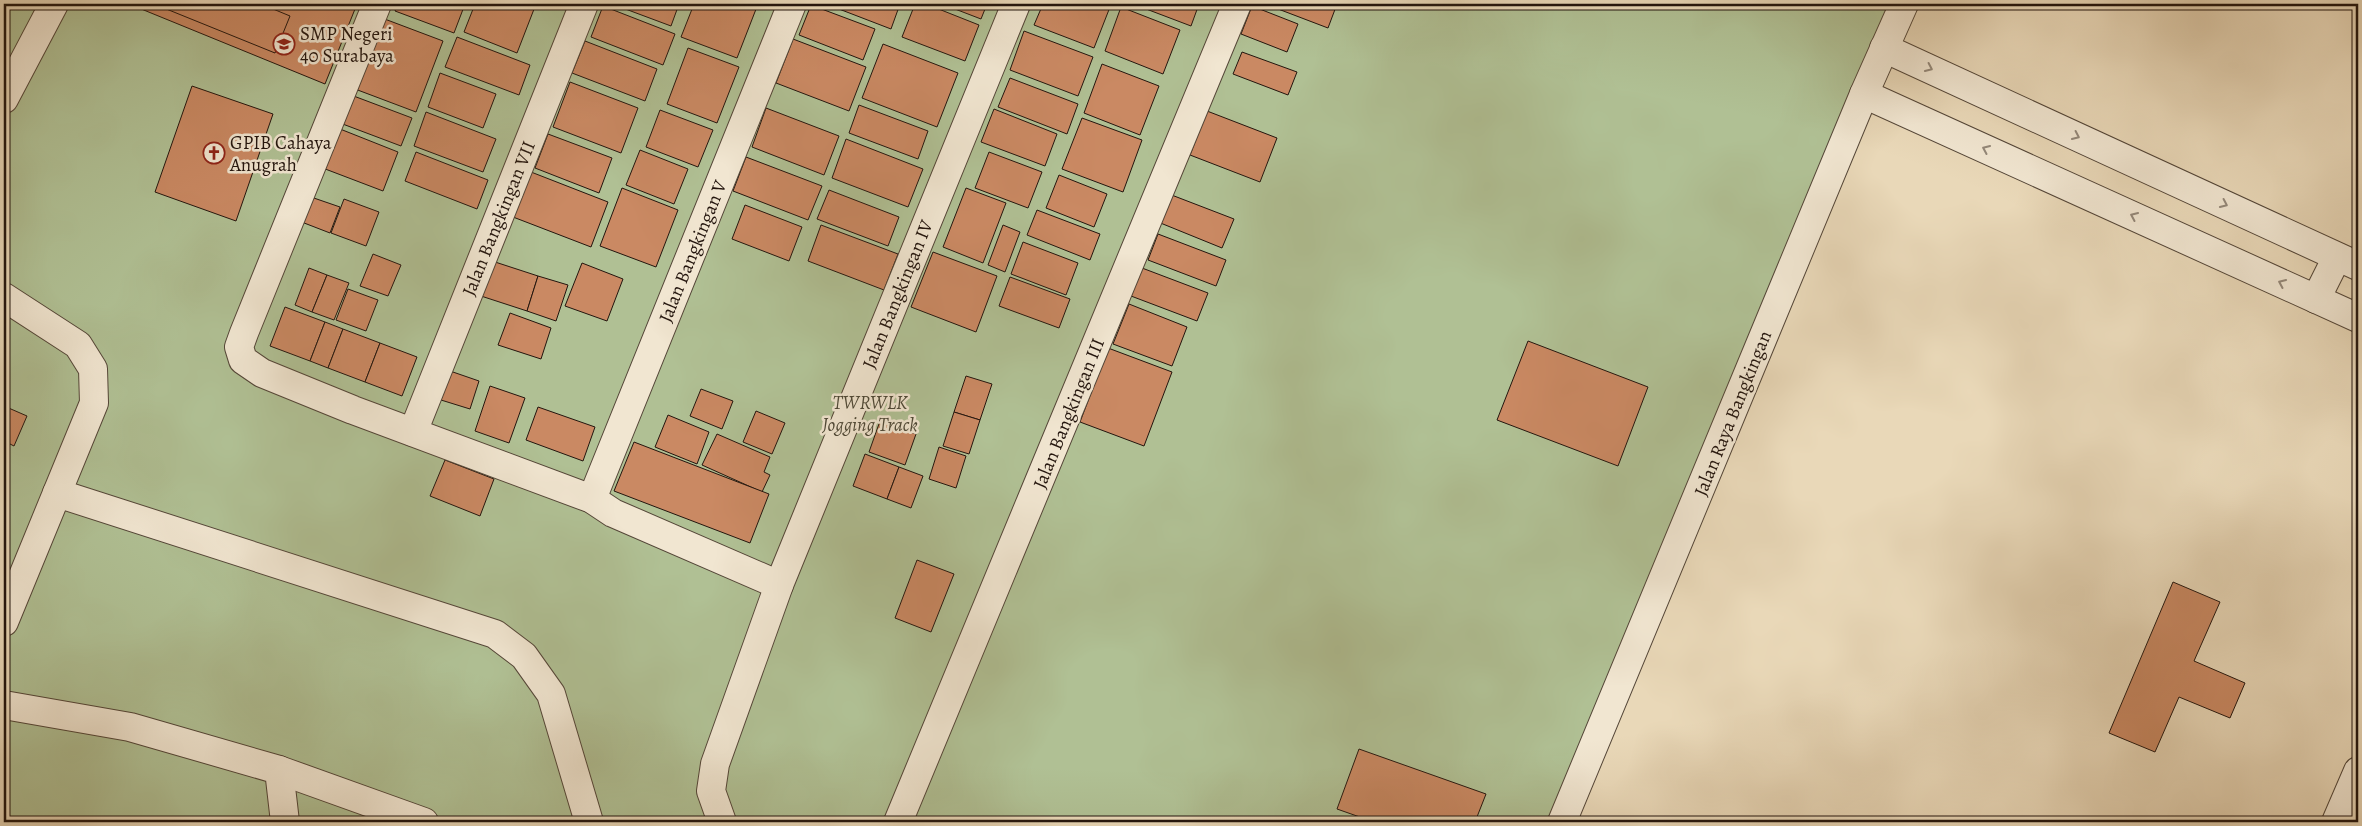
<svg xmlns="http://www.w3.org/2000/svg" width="2362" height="826" font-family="Alegreya,serif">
  <rect width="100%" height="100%" fill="#e9d8b8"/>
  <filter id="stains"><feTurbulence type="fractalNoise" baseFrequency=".004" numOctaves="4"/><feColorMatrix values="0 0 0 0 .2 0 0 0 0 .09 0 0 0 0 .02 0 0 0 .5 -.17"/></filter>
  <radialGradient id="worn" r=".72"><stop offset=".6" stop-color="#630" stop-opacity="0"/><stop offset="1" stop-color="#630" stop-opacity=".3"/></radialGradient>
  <path fill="#b0c094" stroke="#6a6a51" d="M 4,4 L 1910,4 L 1562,822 L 4,822 Z"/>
  <g fill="#ca8963" stroke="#23150e">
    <path d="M 129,4 L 357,4 L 325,84 Z"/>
    <path d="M 154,4 L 261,4 L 290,16 L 275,53 Z"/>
    <path d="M 398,4 L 465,4 L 454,33 L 395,11 Z"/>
    <path d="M 475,4 L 536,4 L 517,53 L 464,32 Z"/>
    <path d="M 612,4 L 679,4 L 671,26 Z"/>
    <path d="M 694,4 L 758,4 L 737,58 L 681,37 Z"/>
    <path d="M 826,4 L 900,4 L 891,29 Z"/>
    <path d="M 915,4 L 926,4 L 979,25 L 965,61 L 902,37 Z"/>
    <path d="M 942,4 L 987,4 L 981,19 Z"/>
    <path d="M 1043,4 L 1100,4 L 1110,7 L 1094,48 L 1034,25 Z"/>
    <path d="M 1133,4 L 1199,4 L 1191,26 Z"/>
    <path d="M 1265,4 L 1337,4 L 1328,28 Z"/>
    <path d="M 811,5 L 875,29 L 863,60 L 799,35 Z"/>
    <path d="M 603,6 L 675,34 L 663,65 L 591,37 Z"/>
    <path d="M 1252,6 L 1298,24 L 1287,52 L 1241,34 Z"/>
    <path d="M 1121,7 L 1180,30 L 1163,74 L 1105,51 Z"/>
    <path d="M 382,18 L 443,41 L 416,112 L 355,89 Z"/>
    <path d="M 1024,31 L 1093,57 L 1078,96 L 1010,70 Z"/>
    <path d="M 457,37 L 530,65 L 519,95 L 445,67 Z"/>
    <path d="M 793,39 L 866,67 L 849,111 L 776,83 Z"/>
    <path d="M 585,41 L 657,69 L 645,101 L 572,73 Z"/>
    <path d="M 883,44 L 958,73 L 937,127 L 862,98 Z"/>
    <path d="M 688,48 L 739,67 L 717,123 L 667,104 Z"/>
    <path d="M 1242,52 L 1297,72 L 1288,95 L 1233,74 Z"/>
    <path d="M 1102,64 L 1159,86 L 1140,135 L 1084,113 Z"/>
    <path d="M 440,73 L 496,94 L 483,128 L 428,107 Z"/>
    <path d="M 1010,78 L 1078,104 L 1067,134 L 998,107 Z"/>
    <path d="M 570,82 L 638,108 L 621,153 L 553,127 Z"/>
    <path d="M 192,86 L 273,114 L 236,221 L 155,192 Z"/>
    <path d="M 351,95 L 412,118 L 401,146 L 340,123 Z"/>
    <path d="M 859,105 L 928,131 L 918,159 L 849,133 Z"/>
    <path d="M 766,108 L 839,136 L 824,175 L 752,147 Z"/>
    <path d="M 994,109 L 1057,134 L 1045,166 L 981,142 Z"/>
    <path d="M 660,110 L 713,130 L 698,167 L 646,147 Z"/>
    <path d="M 1207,111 L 1277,138 L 1260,182 L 1190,155 Z"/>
    <path d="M 426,112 L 496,139 L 483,172 L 414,146 Z"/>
    <path d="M 1082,118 L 1142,140 L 1123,192 L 1062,169 Z"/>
    <path d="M 335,127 L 398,152 L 383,191 L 320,167 Z"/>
    <path d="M 548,134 L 612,158 L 599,193 L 535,168 Z"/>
    <path d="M 846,139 L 923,169 L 908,207 L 832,178 Z"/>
    <path d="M 640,150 L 688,169 L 674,204 L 626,185 Z"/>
    <path d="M 416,152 L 488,180 L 477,209 L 405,181 Z"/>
    <path d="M 989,152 L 1042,172 L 1028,208 L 975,188 Z"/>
    <path d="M 746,157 L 822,186 L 808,220 L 733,191 Z"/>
    <path d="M 531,172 L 608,202 L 591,247 L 513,217 Z"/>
    <path d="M 1059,175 L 1107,194 L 1094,227 L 1046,208 Z"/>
    <path d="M 622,188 L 678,210 L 656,267 L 600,246 Z"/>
    <path d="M 966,188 L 1006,203 L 983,263 L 943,247 Z"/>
    <path d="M 829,190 L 899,217 L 888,246 L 817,219 Z"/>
    <path d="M 1169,194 L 1234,219 L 1222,248 L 1158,222 Z"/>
    <path d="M 308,196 L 340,207 L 330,233 L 299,221 Z"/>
    <path d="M 344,199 L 379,212 L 366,246 L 331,233 Z"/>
    <path d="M 745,205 L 802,227 L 789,261 L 732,239 Z"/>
    <path d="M 1037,210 L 1100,234 L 1090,260 L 1027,235 Z"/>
    <path d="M 821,225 L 898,254 L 884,290 L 808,261 Z"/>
    <path d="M 1003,225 L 1020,232 L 1005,272 L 988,265 Z"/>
    <path d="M 1158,234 L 1226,260 L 1216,286 L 1148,260 Z"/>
    <path d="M 1023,242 L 1078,263 L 1066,295 L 1011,274 Z"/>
    <path d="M 933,252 L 997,276 L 976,332 L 911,307 Z"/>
    <path d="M 373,254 L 401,265 L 388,296 L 360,286 Z"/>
    <path d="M 492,261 L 538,276 L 527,311 L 481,296 Z"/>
    <path d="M 582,263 L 623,279 L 607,321 L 565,306 Z"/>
    <path d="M 309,268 L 327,275 L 312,312 L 295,305 Z"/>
    <path d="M 1142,268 L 1208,293 L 1197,321 L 1131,296 Z"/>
    <path d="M 327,275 L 349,283 L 334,320 L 312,312 Z"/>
    <path d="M 538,276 L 568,285 L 556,321 L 527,311 Z"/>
    <path d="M 1010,277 L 1070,299 L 1059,328 L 999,306 Z"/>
    <path d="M 348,289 L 378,300 L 366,331 L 336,320 Z"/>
    <path d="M 1129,304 L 1187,327 L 1172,366 L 1113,344 Z"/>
    <path d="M 285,307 L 325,322 L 310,361 L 270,346 Z"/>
    <path d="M 510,313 L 551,328 L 541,359 L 498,345 Z"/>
    <path d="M 325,322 L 343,329 L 328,368 L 310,361 Z"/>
    <path d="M 343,329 L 380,343 L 365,382 L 328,368 Z"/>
    <path d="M 1528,341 L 1648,387 L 1618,466 L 1497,420 Z"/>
    <path d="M 380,343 L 417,357 L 402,396 L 365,382 Z"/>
    <path d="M 1108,348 L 1172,372 L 1144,446 L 1080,422 Z"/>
    <path d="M 450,371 L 479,381 L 470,409 L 441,400 Z"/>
    <path d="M 966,376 L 992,384 L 980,420 L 954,412 Z"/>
    <path d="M 490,386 L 525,398 L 509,443 L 475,431 Z"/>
    <path d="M 701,389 L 733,401 L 722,429 L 690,416 Z"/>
    <path d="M 4,406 L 27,416 L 14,446 L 4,441 Z"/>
    <path d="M 538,407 L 595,427 L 583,461 L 526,440 Z"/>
    <path d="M 756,411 L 785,423 L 772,454 L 743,442 Z"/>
    <path d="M 954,412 L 980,420 L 969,454 L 943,446 Z"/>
    <path d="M 668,415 L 709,432 L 697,464 L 655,447 Z"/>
    <path d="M 880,421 L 916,434 L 905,465 L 869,452 Z"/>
    <path d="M 717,434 L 770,457 L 764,472 L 770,475 L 762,492 L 702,465 Z"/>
    <path d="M 634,442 L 769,494 L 750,543 L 614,491 Z"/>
    <path d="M 939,447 L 966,456 L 956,488 L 929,479 Z"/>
    <path d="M 865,454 L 899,467 L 887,499 L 853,486 Z"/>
    <path d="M 445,460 L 494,479 L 480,516 L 430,496 Z"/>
    <path d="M 899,467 L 923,476 L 911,508 L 887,499 Z"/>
    <path d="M 917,560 L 954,574 L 931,632 L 895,618 Z"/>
    <path d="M 2173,582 L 2220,602 L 2194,661 L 2245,683 L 2230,718 L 2179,697 L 2155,752 L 2109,733 Z"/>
    <path d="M 1359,749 L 1486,794 L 1475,822 L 1374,822 L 1337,809 Z"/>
  </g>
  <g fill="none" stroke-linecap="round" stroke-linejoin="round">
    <g stroke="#544638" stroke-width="30">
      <g id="minor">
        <path d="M 377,4 L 244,333 L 239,347 L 243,360 L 262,373 L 353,410 L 592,499 L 613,513 L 779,585"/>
        <path d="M 1884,48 L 2358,266"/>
        <path d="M 1864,94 L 2358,318"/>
        <path d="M 4,99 L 54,4"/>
        <path d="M 4,297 L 78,345 L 93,369 L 94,403 L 4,622"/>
        <path d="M 2316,299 L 2337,257"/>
        <path d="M 413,432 L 584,4"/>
        <path d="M 57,493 L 495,634 L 524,656 L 551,694 L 589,822"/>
        <path d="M 592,499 L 792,4"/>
        <path d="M 4,705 L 130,727 L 279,770 L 285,822"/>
        <path d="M 279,770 L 424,822"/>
        <path d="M 722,822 L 711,791 L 715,764 L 779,585 L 1016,4"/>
        <path d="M 898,822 L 1237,4"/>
        <path d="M 1562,822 L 1864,94 L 1904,4"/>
        <path d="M 2336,822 L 2358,771"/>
      </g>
    </g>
    <use href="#minor" stroke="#f1e6d1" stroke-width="28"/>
  </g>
  <defs><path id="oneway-chevron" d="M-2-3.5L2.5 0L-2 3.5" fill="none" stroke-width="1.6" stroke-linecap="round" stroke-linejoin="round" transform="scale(1.25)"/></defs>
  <g stroke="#948879">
    <use href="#oneway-chevron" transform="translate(1929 68) rotate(25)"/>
    <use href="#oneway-chevron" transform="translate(2076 136) rotate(25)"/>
    <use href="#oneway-chevron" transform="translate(1986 149) rotate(-156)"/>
    <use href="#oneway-chevron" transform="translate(2224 204) rotate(25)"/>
    <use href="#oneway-chevron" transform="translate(2134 216) rotate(-156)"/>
    <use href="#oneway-chevron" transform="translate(2282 283) rotate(-156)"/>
  </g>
  <defs>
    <g id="school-ring" transform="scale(1.125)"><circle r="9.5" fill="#f1e6d1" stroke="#8f2418" stroke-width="1.5"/><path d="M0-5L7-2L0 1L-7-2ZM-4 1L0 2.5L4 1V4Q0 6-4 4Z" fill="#8f2418"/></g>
    <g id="church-ring" transform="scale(1.125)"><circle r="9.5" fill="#f1e6d1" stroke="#8f2418" stroke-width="1.5"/><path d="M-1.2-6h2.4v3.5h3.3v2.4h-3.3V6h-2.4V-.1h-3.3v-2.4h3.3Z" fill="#8f2418"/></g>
  </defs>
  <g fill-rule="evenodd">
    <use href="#school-ring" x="284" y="44"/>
    <use href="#church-ring" x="214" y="153"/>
  </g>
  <g text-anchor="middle" stroke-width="5" stroke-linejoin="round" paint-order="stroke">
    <g font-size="19" fill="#23150e" stroke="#f1e6d1" text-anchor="start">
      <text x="300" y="40">SMP Negeri<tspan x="300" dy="22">40 Surabaya</tspan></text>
      <text x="230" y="149">GPIB Cahaya<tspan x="230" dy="22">Anugrah</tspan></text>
    </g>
    <g font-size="19" fill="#23150e" stroke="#f1e6d1">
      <text transform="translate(498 218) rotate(-68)" y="7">Jalan Bangkingan VII</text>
      <text transform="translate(692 251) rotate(-68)" y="7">Jalan Bangkingan V</text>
      <text transform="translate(897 294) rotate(-68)" y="7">Jalan Bangkingan IV</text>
      <text transform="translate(1068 413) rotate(-68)" y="7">Jalan Bangkingan III</text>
      <text transform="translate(1732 413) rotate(-68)" y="7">Jalan Raya Bangkingan</text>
    </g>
    <g font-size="19" font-style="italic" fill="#4d4836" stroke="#f1e6d1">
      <text x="870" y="409">TWRWLK<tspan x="870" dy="22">Jogging Track</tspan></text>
    </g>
  </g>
  <rect width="2362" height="826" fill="none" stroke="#e9d8b8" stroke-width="20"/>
  <rect x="5" y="5" width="2352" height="816" fill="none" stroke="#23150e" stroke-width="2.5"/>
  <rect x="10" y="10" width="2342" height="806" fill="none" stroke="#23150e"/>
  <rect width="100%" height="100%" filter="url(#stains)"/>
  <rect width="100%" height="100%" fill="url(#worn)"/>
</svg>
